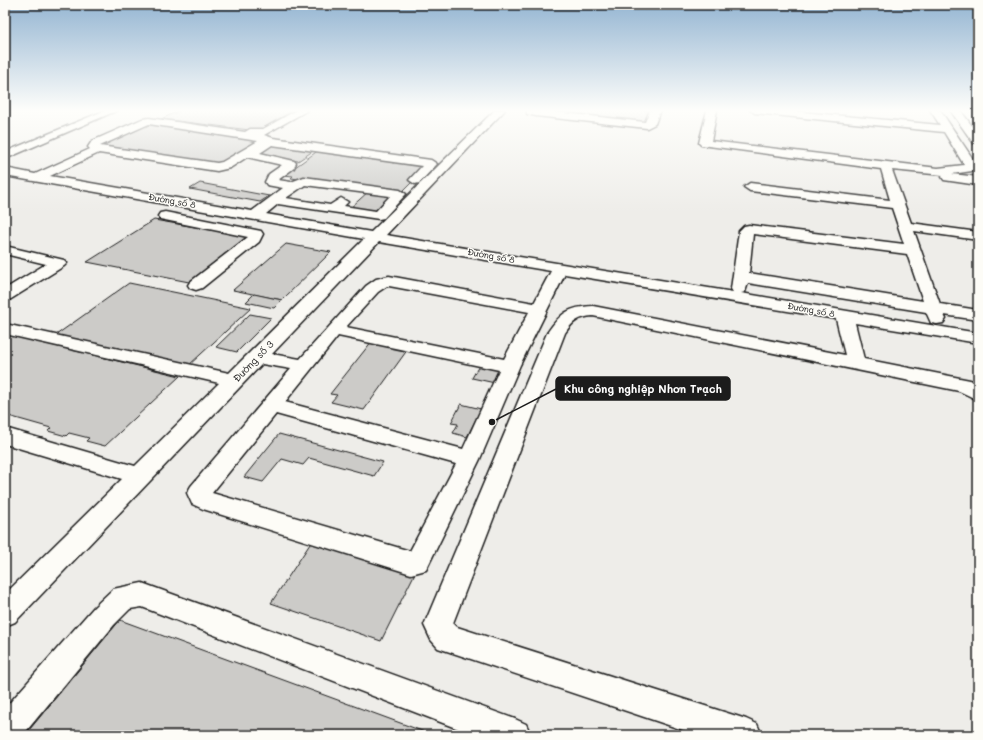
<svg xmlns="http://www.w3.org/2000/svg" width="983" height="740" font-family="Mali,sans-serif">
  <rect width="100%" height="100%" fill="#fdfcf7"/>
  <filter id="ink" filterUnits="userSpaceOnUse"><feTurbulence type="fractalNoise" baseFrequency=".025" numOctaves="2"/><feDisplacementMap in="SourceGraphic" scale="8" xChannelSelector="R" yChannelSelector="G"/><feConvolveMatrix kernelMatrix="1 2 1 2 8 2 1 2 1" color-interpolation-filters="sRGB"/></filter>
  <g filter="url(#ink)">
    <rect fill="#eeede9" x="5" y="110" width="973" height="625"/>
    <g fill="#cccbc8" stroke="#1c1c1c">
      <path d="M 181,110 L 294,110 L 258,131 L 161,119 Z"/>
      <path d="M 540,110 L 650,110 L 644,123 L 539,111 Z"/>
      <path d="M 146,123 L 263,138 L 220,165 L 96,147 Z"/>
      <path d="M 275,143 L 316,149 L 298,161 L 257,155 Z"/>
      <path d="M 319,150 L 429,165 L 401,193 L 291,178 L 293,176 L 284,175 Z"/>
      <path d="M 200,183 L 269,196 L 260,202 L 190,189 Z"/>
      <path d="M 369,191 L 395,195 L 376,213 L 349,209 Z"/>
      <path d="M 154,220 L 248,236 L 189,282 L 87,262 Z"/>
      <path d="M 286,244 L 331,252 L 282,300 L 233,290 Z"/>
      <path d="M 129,283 L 251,308 L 188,366 L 56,335 Z"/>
      <path d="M 254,294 L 282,300 L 274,308 L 246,302 Z"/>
      <path d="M 250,314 L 271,318 L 237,352 L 216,347 Z"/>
      <path d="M 5,334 L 180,376 L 105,446 L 86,441 L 89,438 L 69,433 L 66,436 L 48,431 L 51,428 L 5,415 Z"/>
      <path d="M 372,341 L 408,349 L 364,410 L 331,402 L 337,395 L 330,394 Z"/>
      <path d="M 481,362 L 503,367 L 495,383 L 472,378 Z"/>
      <path d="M 461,404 L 481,409 L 467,437 L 453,433 L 458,424 L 451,423 Z"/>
      <path d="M 279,434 L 383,462 L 374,476 L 309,458 L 303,465 L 282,459 L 263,482 L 244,477 Z"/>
      <path d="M 312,541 L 415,573 L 381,641 L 271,603 Z"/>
      <path d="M 120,620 L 433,735 L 25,735 Z"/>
    </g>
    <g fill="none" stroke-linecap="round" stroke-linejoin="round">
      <g stroke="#1c1c1c" stroke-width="3">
        <g id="minor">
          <path d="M 106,110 L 118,110 L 5,159 L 5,152 Z"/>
          <path d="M 297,110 L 308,110 L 264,135 L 273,138 L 431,160 L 437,164 L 419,183 L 415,184 L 409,180 L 422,166 L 272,145 L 260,153 L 294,161 L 296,163 L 294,168 L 278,180 L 291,182 L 304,177 L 400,190 L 406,194 L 384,218 L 379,219 L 278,204 L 266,214 L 371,232 L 495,110 L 505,110 L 386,235 L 733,292 L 731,289 L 739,231 L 744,226 L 749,225 L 904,244 L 892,208 L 750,191 L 744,187 L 750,183 L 890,200 L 881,169 L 701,145 L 699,143 L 707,110 L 717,110 L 711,141 L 938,168 L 964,165 L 944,132 L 755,113 L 750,110 L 781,110 L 940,125 L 930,110 L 940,110 L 977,165 L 972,171 L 952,174 L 978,177 L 978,185 L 944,180 L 942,177 L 943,175 L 892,170 L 911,223 L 978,232 L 978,240 L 914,231 L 940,304 L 978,310 L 978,320 L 944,315 L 946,319 L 943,323 L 937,324 L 931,323 L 926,312 L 748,283 L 745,292 L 741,293 L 978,333 L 978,343 L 855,323 L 864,359 L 970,380 L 978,383 L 978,400 L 959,391 L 593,316 C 579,317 573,321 565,333 L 453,623 L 457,627 L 746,719 L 757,724 L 762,735 L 698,735 L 438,648 L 431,640 L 424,625 L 547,333 C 561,313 568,307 593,306 L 845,355 L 836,319 L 565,274 L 520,365 L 480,459 L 426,570 L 411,574 L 203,509 L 192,504 L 187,493 L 191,486 L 291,369 L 262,364 L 15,622 L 5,626 L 5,594 L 122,479 L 5,444 L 5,428 L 135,466 L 219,383 L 5,334 L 5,324 L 229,373 L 364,239 L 5,176 L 5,168 L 35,174 L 90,149 L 88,147 L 92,141 L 142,119 L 149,118 L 245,132 L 250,129 L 263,129 ZM 149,124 L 258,141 L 222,162 L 217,163 L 100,146 ZM 99,153 L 217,171 L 230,168 L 247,157 L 282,165 L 269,174 L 265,182 L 267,185 L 283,188 L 252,211 L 50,176 ZM 305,185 L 390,196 L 376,211 L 344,206 L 348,202 L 341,198 L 330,205 L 286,198 ZM 753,234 L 907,254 L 923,301 L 749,273 ZM 379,242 L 551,271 L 534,303 L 389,276 L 376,279 L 366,286 L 300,359 L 272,354 ZM 387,286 L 389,286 L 529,312 L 504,359 L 346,327 L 378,292 ZM 338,336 L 499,370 L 463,449 L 285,402 ZM 276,414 L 456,464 L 410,551 L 212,493 Z"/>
          <path d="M 527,110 L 537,110 L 645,122 L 650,110 L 660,110 L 655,124 L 647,128 L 536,116 L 527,114 Z"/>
          <path d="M 950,110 L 960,110 L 978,134 L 978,145 L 974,144 Z"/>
          <path d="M 165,212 L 256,230 L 261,231 L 263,234 L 259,242 L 202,288 L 196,290 L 190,288 L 188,285 L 190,282 L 248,237 L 160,219 L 158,216 L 160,213 Z"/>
          <path d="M 5,246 L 64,260 L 67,263 L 64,266 L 11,299 L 5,301 L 5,289 L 46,264 L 5,254 Z"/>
          <path d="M 142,583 L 515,719 L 526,724 L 531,735 L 474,735 L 142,607 L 130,609 L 114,625 L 23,735 L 5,735 L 5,708 L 94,607 L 113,589 Z"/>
        </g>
      </g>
      <use href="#minor" fill="#fdfcf7" fill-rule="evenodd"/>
    </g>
  </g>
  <linearGradient id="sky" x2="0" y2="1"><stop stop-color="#94b5d2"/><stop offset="0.52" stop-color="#fefefb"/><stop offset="1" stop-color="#fefefb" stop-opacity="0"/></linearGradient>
  <rect width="983" height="213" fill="url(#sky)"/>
  <g text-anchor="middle" stroke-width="3" stroke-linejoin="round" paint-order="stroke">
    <g font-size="9" fill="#1c1c1c" stroke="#fdfcf7">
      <text transform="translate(172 201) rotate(10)" y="3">Đường số 8</text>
      <text transform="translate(491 256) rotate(10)" y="3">Đường số 8</text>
      <text transform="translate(811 310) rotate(10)" y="3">Đường số 8</text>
    </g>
    <g font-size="10" fill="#1c1c1c" stroke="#fdfcf7">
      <text transform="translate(253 361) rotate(-46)" y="4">Đường số 3</text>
    </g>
  </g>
  <path fill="none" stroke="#1c1c1c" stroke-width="1.5" d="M492 422L556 389"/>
  <circle fill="#1c1c1c" stroke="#fdfcf7" stroke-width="1.5" cx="492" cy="422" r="4"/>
  <rect fill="#1c1c1c" stroke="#1c1c1c" stroke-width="1.5" x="556" y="377" width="174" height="23" rx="4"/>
  <g font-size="11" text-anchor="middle" font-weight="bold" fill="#fff">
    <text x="643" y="393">Khu công nghiệp Nhơn Trạch</text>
  </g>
  <rect width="983" height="740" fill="none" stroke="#fdfcf7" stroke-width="20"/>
  <rect x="10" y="10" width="963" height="720" fill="none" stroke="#1c1c1c" stroke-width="1.5" filter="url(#ink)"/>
</svg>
